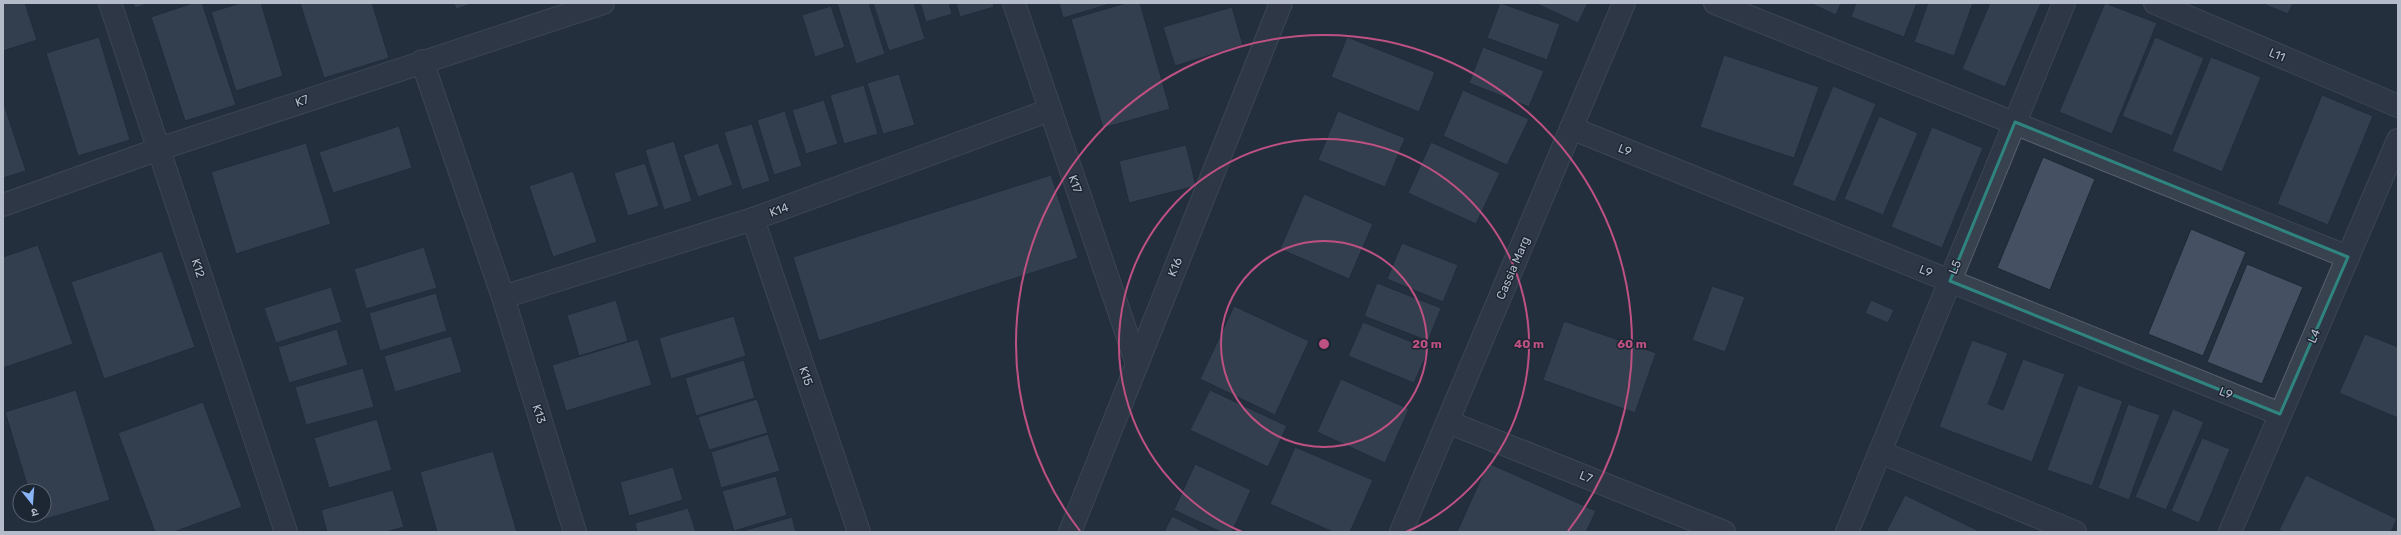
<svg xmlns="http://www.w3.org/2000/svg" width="2401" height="535" font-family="Rubik,'Noto Sans Devanagari',sans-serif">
  <rect width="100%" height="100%" fill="#242f3e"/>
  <g fill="#455162" stroke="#1f2835">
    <path d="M 3,3 L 25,3 L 37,40 L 3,51 Z"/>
    <path d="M 133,3 L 150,3 L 135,8 Z"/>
    <path d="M 193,3 L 202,3 L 236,105 L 185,121 L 151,17 Z"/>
    <path d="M 241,3 L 261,3 L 283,76 L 236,91 L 211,12 Z"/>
    <path d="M 300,3 L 372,3 L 389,58 L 324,78 Z"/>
    <path d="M 454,3 L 474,3 L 456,9 Z"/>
    <path d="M 837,3 L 869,3 L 885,54 L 856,64 Z"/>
    <path d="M 873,3 L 914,3 L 925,39 L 889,51 Z"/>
    <path d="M 920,3 L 949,3 L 952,14 L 926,22 Z"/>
    <path d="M 956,3 L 993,3 L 994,7 L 960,17 Z"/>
    <path d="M 1059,3 L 1113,3 L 1063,18 Z"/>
    <path d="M 1126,3 L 1140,3 L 1170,109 L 1103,128 L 1071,19 Z"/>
    <path d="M 1500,3 L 1560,24 L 1547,60 L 1487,38 Z"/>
    <path d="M 1535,3 L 1588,3 L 1578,23 Z"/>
    <path d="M 1810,3 L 1841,3 L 1836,15 Z"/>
    <path d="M 1856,3 L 1917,3 L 1904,37 L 1851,17 Z"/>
    <path d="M 1928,3 L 1973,3 L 1954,56 L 1914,42 Z"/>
    <path d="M 1990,3 L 2041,3 L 2005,87 L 1962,69 Z"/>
    <path d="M 2105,3 L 2157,23 L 2112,134 L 2059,112 Z"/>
    <path d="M 2261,3 L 2293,3 L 2288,14 Z"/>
    <path d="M 831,6 L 845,47 L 815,57 L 802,15 Z"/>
    <path d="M 1232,7 L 1243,45 L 1175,66 L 1163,27 Z"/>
    <path d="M 99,37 L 130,140 L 78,156 L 46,53 Z"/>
    <path d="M 1347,37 L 1435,72 L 1419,112 L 1331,77 Z"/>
    <path d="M 2155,37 L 2204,58 L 2172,136 L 2122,116 Z"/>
    <path d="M 1483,47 L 1544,71 L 1529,107 L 1469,83 Z"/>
    <path d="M 1724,55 L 1819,87 L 1794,158 L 1700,127 Z"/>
    <path d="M 2211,57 L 2261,77 L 2222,172 L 2172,151 Z"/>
    <path d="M 899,74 L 915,125 L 883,134 L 867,83 Z"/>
    <path d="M 864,85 L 878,134 L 844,144 L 830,95 Z"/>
    <path d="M 1833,86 L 1876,104 L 1835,202 L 1792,185 Z"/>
    <path d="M 1463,90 L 1529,119 L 1507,165 L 1443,136 Z"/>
    <path d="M 2322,95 L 2373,116 L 2328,225 L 2277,204 Z"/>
    <path d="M 824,100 L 838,144 L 806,154 L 792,110 Z"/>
    <path d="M 3,101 L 26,171 L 3,178 Z"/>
    <path d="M 785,111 L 802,166 L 774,175 L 757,120 Z"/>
    <path d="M 1338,111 L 1405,138 L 1385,187 L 1318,160 Z"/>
    <path d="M 1879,116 L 1918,133 L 1883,215 L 1844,199 Z"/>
    <path d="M 752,124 L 770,181 L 742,190 L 724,132 Z"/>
    <path d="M 399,126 L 412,168 L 333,193 L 319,152 Z"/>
    <path d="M 1932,127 L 1983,148 L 1942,248 L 1891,227 Z"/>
    <path d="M 674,141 L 692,201 L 664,210 L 645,150 Z"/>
    <path d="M 1431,142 L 1500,173 L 1476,224 L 1408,193 Z"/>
    <path d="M 306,143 L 331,224 L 236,254 L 211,172 Z"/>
    <path d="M 718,143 L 733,185 L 698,197 L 683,155 Z"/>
    <path d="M 1186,145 L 1196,186 L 1129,203 L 1119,161 Z"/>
    <path d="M 2043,157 L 2095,179 L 2050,290 L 1997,268 Z"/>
    <path d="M 645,163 L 659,206 L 628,216 L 614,173 Z"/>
    <path d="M 573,171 L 597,242 L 553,257 L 529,186 Z"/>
    <path d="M 1051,175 L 1078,258 L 819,341 L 793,257 Z"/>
    <path d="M 1304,194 L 1373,224 L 1349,279 L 1280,249 Z"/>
    <path d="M 2191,229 L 2246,252 L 2203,356 L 2148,334 Z"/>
    <path d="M 1402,243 L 1458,265 L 1443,302 L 1387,279 Z"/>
    <path d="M 38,245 L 73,344 L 3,368 L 3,257 Z"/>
    <path d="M 424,247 L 437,288 L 366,309 L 354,269 Z"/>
    <path d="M 162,251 L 195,347 L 104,379 L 71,282 Z"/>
    <path d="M 2247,264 L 2303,287 L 2262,384 L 2207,362 Z"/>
    <path d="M 1377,283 L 1441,308 L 1428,341 L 1364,316 Z"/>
    <path d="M 1712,286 L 1745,297 L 1725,352 L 1692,340 Z"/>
    <path d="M 331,287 L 342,322 L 276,343 L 264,308 Z"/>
    <path d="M 436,293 L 447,331 L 380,351 L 369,313 Z"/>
    <path d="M 616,300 L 628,341 L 579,356 L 567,315 Z"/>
    <path d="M 1871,300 L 1894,310 L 1888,323 L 1865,313 Z"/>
    <path d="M 1234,306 L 1309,341 L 1275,415 L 1200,379 Z"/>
    <path d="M 734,316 L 746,356 L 671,379 L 659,338 Z"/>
    <path d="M 1564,321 L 1656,353 L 1635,413 L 1543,380 Z"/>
    <path d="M 1363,322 L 1429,349 L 1414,383 L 1348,356 Z"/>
    <path d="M 337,329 L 348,365 L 289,383 L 278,347 Z"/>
    <path d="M 2365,334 L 2398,347 L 2398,418 L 2339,393 Z"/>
    <path d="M 451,336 L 462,372 L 395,392 L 384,356 Z"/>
    <path d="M 638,339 L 652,385 L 566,411 L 552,365 Z"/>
    <path d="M 1972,340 L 2008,353 L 1988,404 L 2003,410 L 2023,359 L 2065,374 L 2032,462 L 1939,427 Z"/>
    <path d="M 744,360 L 755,398 L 696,416 L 685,378 Z"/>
    <path d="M 363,368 L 374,407 L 306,425 L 295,387 Z"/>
    <path d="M 1341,379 L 1409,409 L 1385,463 L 1317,432 Z"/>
    <path d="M 2078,385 L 2123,401 L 2092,486 L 2047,470 Z"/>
    <path d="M 76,390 L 110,500 L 39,521 L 37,515 L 44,515 L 44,491 L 29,491 L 5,412 Z"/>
    <path d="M 1210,390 L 1287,426 L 1268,467 L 1190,430 Z"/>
    <path d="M 757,399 L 768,433 L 709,450 L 698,417 Z"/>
    <path d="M 203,402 L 242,507 L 174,532 L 155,532 L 118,433 Z"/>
    <path d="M 2128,404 L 2160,415 L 2129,500 L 2098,488 Z"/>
    <path d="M 2173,409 L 2204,422 L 2166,510 L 2135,497 Z"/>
    <path d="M 377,419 L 392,470 L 329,488 L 314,438 Z"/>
    <path d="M 768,434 L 780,471 L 721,488 L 711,452 Z"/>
    <path d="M 2202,438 L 2230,449 L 2199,523 L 2171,511 Z"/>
    <path d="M 1295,447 L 1373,480 L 1350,532 L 1333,532 L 1270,504 Z"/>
    <path d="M 493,451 L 517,532 L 437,532 L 420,472 Z"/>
    <path d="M 1488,463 L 1596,511 L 1586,532 L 1457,532 Z"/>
    <path d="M 1195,464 L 1251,490 L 1232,532 L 1221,532 L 1174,510 Z"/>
    <path d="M 673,467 L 683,500 L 629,516 L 620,482 Z"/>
    <path d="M 2306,475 L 2397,519 L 2391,532 L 2283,532 L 2279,530 Z"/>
    <path d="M 776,476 L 787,515 L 734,531 L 722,491 Z"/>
    <path d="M 393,490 L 404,527 L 386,532 L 327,532 L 321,510 Z"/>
    <path d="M 1905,495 L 1981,532 L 1886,532 Z"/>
    <path d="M 688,508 L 696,532 L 637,532 L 635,523 Z"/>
    <path d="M 1172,516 L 1204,532 L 1164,532 Z"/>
    <path d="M 792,517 L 796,532 L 739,532 Z"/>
  </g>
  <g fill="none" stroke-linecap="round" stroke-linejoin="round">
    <g stroke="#565f6c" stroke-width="24">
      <g id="minor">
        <path d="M 110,3 L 286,532"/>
        <path d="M 1014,3 L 1137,364"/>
        <path d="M 1715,3 L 2348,257"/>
        <path d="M 2155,3 L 2398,106"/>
        <path d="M 422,61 L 503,297 L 575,532"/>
        <path d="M 1571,128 L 2280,414"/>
        <path d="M 3,205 L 159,149 L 603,3"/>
        <path d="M 753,219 L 859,532"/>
        <path d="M 503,297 L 753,219 L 1050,110"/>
        <path d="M 1448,422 L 1724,532"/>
        <path d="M 1880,452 L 2075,532"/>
        <path d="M 1070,532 L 1281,3"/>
        <path d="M 1401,532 L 1624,3"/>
        <path d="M 1847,532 L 2064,3"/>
        <path d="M 2230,532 L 2398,140"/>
      </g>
    </g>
    <use href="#minor" stroke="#38414e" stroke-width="22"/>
  </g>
  <path d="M0 0H2401V535H0ZM 2015,122 L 2348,257 L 2280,414 L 1950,281 Z" fill="#242f3e" fill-opacity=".55" fill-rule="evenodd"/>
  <path fill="none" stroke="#308480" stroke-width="3" stroke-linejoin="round" d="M 2015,122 L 2348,257 L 2280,414 L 1950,281 Z"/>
  <g fill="none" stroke="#bd5182" stroke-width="2">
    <circle cx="1324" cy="344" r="103"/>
    <path d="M1242 532A205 205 0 1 1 1406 532"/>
    <path d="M1080 531A308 308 0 1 1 1568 531"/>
  </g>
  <g text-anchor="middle" stroke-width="3" stroke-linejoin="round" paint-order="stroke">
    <g font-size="12" fill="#b4bcc9" stroke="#1d2633">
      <text transform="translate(2277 55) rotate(23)" y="4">L11</text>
      <text transform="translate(302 101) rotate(-19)" y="4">K7</text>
      <text transform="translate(1625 150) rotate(22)" y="4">L9</text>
      <text transform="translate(1075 184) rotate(71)" y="4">K17</text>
      <text transform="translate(779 210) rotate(-20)" y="4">K14</text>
      <text transform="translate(1175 267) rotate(-68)" y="4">K16</text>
      <text transform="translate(1955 267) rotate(-68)" y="4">L5</text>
      <text transform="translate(198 268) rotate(72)" y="4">K12</text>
      <text transform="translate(1513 268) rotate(-67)" y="4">Cassia Marg</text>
      <text transform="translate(1926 271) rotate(22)" y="4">L9</text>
      <text transform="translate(2314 336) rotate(-67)" y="4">L4</text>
      <text transform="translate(806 376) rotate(71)" y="4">K15</text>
      <text transform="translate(2226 393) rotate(22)" y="4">L9</text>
      <text transform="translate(539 414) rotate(73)" y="4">K13</text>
      <text transform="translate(1586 477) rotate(22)" y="4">L7</text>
    </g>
  </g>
  <circle cx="1324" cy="344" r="6" fill="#bd5182" stroke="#1d2633" stroke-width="2"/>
  <g font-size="12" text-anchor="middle" font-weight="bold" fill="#bd5182" stroke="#1d2633" stroke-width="3" stroke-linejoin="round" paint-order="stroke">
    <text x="1427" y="348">20 m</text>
    <text x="1529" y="348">40 m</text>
    <text x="1632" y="348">60 m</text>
  </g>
  <rect width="2401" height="535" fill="none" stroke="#b4bcc9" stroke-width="8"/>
  <g transform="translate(32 503) rotate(163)"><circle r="19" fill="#1d2633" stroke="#59626f"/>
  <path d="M0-3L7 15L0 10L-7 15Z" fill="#8ab4f8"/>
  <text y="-6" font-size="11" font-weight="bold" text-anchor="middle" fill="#b4bcc9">उ</text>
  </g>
</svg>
